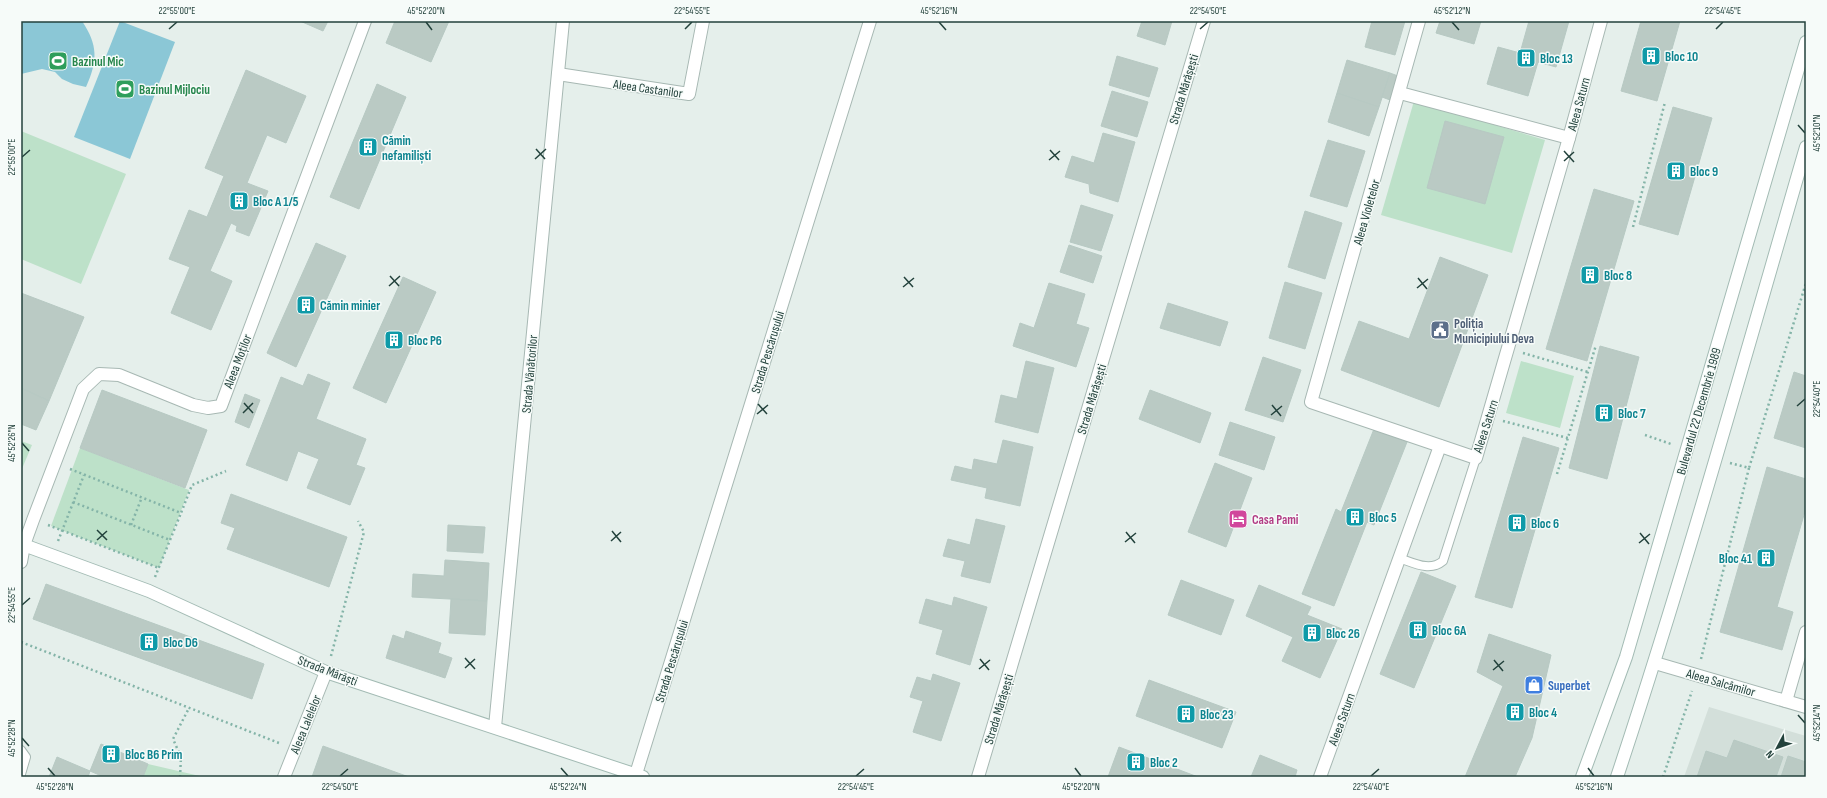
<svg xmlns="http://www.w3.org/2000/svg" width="1827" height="798" font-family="'Sofia Sans Condensed',sans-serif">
  <rect width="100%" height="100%" fill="#e5efeb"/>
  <path fill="#d3dfda" d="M 1709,707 L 1806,736 L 1806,777 L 1684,777 Z"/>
  <g fill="#bde1c9">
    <path d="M 1414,101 L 1545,140 L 1512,253 L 1381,215 Z"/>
    <path d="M 21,131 L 126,174 L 81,284 L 21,259 Z"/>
    <path d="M 1521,361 L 1574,376 L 1560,428 L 1506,413 Z"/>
    <path d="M 21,441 L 32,445 L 21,471 Z"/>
    <path d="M 80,448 L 189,490 L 159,568 L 51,526 Z"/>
    <path d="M 148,764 L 204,777 L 143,777 Z"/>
  </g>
  <g fill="#8bc7d6">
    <path d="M 21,21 L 82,21 C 98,45 98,61 86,87 L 73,84 L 62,79 L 55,72 L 42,69 L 21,74 Z"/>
    <path d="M 120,21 L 175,42 L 130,159 L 74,137 Z"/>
  </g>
  <g fill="#bacac4" stroke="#b7c9c3">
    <path d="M 300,21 L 328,21 L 323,31 Z"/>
    <path d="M 395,21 L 449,21 L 431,62 L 386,43 Z"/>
    <path d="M 1142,21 L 1172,21 L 1165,45 L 1137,36 Z"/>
    <path d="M 1372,21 L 1405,21 L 1395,55 L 1365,47 Z"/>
    <path d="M 1440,21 L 1481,21 L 1474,44 L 1436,33 Z"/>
    <path d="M 1529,21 L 1569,21 L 1556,67 L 1538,62 L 1528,96 L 1487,84 L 1498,47 L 1520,53 Z"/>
    <path d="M 1641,21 L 1680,21 L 1657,101 L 1621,91 Z"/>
    <path d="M 1117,56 L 1158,68 L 1149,97 L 1109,85 Z"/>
    <path d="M 1347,60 L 1390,73 L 1379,107 L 1337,93 Z"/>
    <path d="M 246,70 L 306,96 L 286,143 L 267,135 L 247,183 L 268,191 L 249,236 L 236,231 L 237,226 L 231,223 L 210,271 L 232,281 L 211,330 L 171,313 L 190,267 L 169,259 L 189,210 L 207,217 L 224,176 L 205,168 Z"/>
    <path d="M 1390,73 L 1398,76 L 1390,100 L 1382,97 Z"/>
    <path d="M 377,84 L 406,97 L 359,209 L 330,197 Z"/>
    <path d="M 1112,91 L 1148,102 L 1137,137 L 1101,126 Z"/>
    <path d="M 1337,93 L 1379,107 L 1369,136 L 1328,122 Z"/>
    <path d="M 1673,107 L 1712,118 L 1678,235 L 1639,224 Z"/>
    <path d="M 1445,121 L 1504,137 L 1485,204 L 1427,188 Z"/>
    <path d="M 1103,133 L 1135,142 L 1118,202 L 1090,193 L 1089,184 L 1065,177 L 1072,156 L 1094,163 Z"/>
    <path d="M 1328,140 L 1365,151 L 1347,207 L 1310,196 Z"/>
    <path d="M 1594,189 L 1634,201 L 1587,361 L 1546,349 Z"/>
    <path d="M 1081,205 L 1113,215 L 1101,251 L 1070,242 Z"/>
    <path d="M 1305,211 L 1342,223 L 1325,279 L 1288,267 Z"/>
    <path d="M 316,243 L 346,256 L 296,367 L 267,353 Z"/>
    <path d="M 1069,245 L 1102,256 L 1093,283 L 1060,272 Z"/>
    <path d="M 1440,257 L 1488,275 L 1439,407 L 1341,370 L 1359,321 L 1409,339 Z"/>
    <path d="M 403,277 L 436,292 L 386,403 L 353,388 Z"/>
    <path d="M 1285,282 L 1322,293 L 1305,349 L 1269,338 Z"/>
    <path d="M 1049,283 L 1085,294 L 1076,324 L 1089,328 L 1076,367 L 1013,346 L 1020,323 L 1034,328 Z"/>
    <path d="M 21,293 L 84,317 L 49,401 L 21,388 Z"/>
    <path d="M 1168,303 L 1228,322 L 1220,346 L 1160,328 Z"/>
    <path d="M 1600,346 L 1639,357 L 1607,479 L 1569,468 Z"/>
    <path d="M 1263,357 L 1301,370 L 1283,422 L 1245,410 Z"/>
    <path d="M 1026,361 L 1054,368 L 1038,433 L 995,422 L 1001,395 L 1017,399 Z"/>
    <path d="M 1794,372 L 1806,376 L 1806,448 L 1774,438 Z"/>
    <path d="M 308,374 L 330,383 L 316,419 L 366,439 L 356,465 L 365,468 L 350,505 L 307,488 L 319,459 L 298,451 L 287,481 L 246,465 L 281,377 L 303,386 Z"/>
    <path d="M 21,388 L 49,401 L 36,430 L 21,424 Z"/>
    <path d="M 102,390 L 207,430 L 185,488 L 80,448 Z"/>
    <path d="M 1150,390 L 1211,413 L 1200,443 L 1139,419 Z"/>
    <path d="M 245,394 L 260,400 L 249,428 L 235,422 Z"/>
    <path d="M 1230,422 L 1275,437 L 1264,470 L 1219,455 Z"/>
    <path d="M 1374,429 L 1407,442 L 1374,525 L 1367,522 L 1334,606 L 1302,594 L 1336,509 L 1341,512 Z"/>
    <path d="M 1523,437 L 1559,448 L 1512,608 L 1475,597 Z"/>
    <path d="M 1003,440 L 1033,447 L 1020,506 L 985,498 L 987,488 L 951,480 L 955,466 L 972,470 L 974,459 L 997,464 Z"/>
    <path d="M 1215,463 L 1252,478 L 1226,547 L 1188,532 Z"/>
    <path d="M 1767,467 L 1806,479 L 1806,508 L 1777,607 L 1793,612 L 1782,650 L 1720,632 Z"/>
    <path d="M 231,494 L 347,537 L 329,587 L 227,549 L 235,528 L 221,523 Z"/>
    <path d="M 976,519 L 1005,526 L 990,583 L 961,576 L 965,561 L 943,556 L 948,539 L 970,545 Z"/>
    <path d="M 448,525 L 485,527 L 483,553 L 447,551 Z"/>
    <path d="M 445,560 L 489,563 L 487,601 L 412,597 L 413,574 L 444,576 Z"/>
    <path d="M 1421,572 L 1456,586 L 1414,688 L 1380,674 Z"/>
    <path d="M 1181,580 L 1234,600 L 1221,635 L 1168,615 Z"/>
    <path d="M 46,584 L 264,664 L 252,699 L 33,619 Z"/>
    <path d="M 1259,585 L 1311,607 L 1307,615 L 1342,629 L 1320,678 L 1282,661 L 1293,637 L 1246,616 Z"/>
    <path d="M 954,597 L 987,607 L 970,665 L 936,654 L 943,630 L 919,623 L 926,599 L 952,606 Z"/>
    <path d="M 451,599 L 487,601 L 485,635 L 449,633 Z"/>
    <path d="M 406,631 L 441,643 L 438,653 L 452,658 L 445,678 L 386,658 L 393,635 L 404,639 Z"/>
    <path d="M 1489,634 L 1551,655 L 1532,738 L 1515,777 L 1465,777 L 1503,686 L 1477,672 Z"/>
    <path d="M 933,674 L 960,683 L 941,741 L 913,732 L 923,701 L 910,697 L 917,677 L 931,681 Z"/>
    <path d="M 1149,680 L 1236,712 L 1222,748 L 1136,716 Z"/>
    <path d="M 1734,740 L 1783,757 L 1776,777 L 1697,777 L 1706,751 L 1727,758 Z"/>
    <path d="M 101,744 L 148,764 L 143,777 L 104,777 L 90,771 Z"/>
    <path d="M 323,746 L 409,777 L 312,777 Z"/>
    <path d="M 1119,747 L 1198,777 L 1108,777 Z"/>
    <path d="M 1260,755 L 1297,770 L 1295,777 L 1251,777 Z"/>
    <path d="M 1788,756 L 1806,762 L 1806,777 L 1781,777 Z"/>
    <path d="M 57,757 L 90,771 L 88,777 L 49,777 Z"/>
  </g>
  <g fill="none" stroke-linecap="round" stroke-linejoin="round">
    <g stroke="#a7b8b3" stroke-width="10">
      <g id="service">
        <path d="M 1399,558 C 1414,563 1430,572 1443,561 L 1476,458"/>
        <path d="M 21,750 L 26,757 L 21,774"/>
      </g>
    </g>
    <g stroke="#a7b8b3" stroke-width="14">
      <g id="minor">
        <path d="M 1419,21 L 1311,402 L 1476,458 L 1569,138 L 1601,21"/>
        <path d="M 558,74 L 689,94 L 703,21"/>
        <path d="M 1400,93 L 1569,138"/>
        <path d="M 21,562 L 24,545 L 33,520 L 83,389 L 99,374 L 119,375 L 193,405 L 208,408 L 221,406 L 365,21"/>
        <path d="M 1655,663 L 1806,707"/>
        <path d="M 1786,701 L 1806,632"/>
        <path d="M 495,727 L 563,21"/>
        <path d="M 636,774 L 870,21"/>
        <path d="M 284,777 L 326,672"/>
        <path d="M 978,777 L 1204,21"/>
        <path d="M 1320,777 L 1440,446"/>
      </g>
    </g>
    <g stroke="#a3bbb4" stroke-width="14">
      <g id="secondary">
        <path d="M 21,544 L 149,591 L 326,672 L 643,777"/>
        <path d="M 1582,777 L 1626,657 L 1806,42"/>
        <path d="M 1617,777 C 1686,569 1745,357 1806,147"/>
      </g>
    </g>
    <g stroke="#84b4a8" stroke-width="2.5" stroke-dasharray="2 3" stroke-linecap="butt">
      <path d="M 1633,227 L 1665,102"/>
      <path d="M 1523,353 L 1588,372"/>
      <path d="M 1503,421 L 1568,438"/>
      <path d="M 1645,435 L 1671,444"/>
      <path d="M 1730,463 L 1749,468 L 1806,283"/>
      <path d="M 70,469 L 181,513 L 192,485 L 226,471"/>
      <path d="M 1557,474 L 1596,345"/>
      <path d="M 73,502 L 170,540"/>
      <path d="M 48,525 L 159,568"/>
      <path d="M 131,525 L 142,497"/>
      <path d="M 58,541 L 84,475"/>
      <path d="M 155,577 L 181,513"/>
      <path d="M 21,642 L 279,743"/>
      <path d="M 331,656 L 364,532 L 358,521"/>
      <path d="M 1701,659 L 1749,468"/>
      <path d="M 180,777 L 181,757 L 173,739 L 189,708"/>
      <path d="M 1663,777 L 1692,691"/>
    </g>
    <use href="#service" stroke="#fff" stroke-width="8"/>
    <use href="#minor" stroke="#fff" stroke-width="12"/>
    <use href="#secondary" stroke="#fff" stroke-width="12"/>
  </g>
  <path fill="none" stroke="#23423c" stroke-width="1.5" d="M 426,22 L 432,30M 939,22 L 946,30M 1452,22 L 1459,30M 169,29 L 177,22M 685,29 L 692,22M 1200,29 L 1208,22M 1716,29 L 1723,22M 1798,125 L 1805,133M 536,149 L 545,159M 1050,150 L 1059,160M 1564,151 L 1574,162M 22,157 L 30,150M 535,159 L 546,149M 1049,160 L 1060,151M 1564,161 L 1574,152M 390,276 L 399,286M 904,277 L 913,287M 1418,278 L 1427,289M 389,286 L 400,276M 903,287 L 914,278M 1417,288 L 1428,279M 244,403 L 253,413M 758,404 L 767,414M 1272,405 L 1281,416M 1797,406 L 1805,399M 243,413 L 253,403M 757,414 L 768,405M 1271,415 L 1282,406M 22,443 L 29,451M 97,530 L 107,540M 612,531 L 621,542M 1126,532 L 1135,543M 1640,533 L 1649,544M 97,540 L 107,531M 611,541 L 621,532M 1125,542 L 1136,533M 1639,543 L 1650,534M 22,605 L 30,598M 465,658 L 475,669M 980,659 L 989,670M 1494,660 L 1503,671M 465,668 L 475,659M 979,669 L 990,660M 1493,670 L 1504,661M 1798,715 L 1805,723M 22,738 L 29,746M 48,768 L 55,776M 561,768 L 568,776M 1075,768 L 1081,776M 1588,768 L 1594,776M 340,776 L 348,769M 856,776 L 864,769M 1371,776 L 1379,769"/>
  <defs>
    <g id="building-square" transform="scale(1)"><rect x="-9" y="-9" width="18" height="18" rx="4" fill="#0f9aa8" stroke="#f6fbf9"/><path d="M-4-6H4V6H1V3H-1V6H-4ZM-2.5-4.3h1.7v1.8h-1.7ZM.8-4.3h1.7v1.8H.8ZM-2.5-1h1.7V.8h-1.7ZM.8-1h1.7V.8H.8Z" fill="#fff"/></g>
    <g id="stadium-square" transform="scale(1)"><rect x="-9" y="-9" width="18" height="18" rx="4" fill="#2e9e5b" stroke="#f6fbf9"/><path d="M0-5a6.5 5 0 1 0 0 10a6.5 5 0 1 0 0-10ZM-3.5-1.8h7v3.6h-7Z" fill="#fff"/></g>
    <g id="civic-square" transform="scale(1)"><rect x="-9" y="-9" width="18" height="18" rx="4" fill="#5c6f8a" stroke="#f6fbf9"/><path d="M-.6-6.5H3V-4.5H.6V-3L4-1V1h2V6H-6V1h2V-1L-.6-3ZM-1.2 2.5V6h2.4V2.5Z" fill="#fff"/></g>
    <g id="hotel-square" transform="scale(1)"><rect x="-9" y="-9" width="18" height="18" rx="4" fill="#d1479c" stroke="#f6fbf9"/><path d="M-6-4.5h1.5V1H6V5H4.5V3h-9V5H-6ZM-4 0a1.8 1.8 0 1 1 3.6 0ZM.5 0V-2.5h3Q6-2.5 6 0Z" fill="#fff"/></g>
    <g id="shop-square" transform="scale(1)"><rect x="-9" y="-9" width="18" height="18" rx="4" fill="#3f7fe0" stroke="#f6fbf9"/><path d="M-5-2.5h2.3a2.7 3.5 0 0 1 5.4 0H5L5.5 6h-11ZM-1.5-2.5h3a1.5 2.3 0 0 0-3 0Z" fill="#fff"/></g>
  </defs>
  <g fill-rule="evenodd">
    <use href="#building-square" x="1651" y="56"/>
    <use href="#building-square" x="1526" y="58"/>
    <use href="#stadium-square" x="58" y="61"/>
    <use href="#stadium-square" x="125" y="89"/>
    <use href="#building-square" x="368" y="147"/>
    <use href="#building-square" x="1676" y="171"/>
    <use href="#building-square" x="239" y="201"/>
    <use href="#building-square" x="1590" y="275"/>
    <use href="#building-square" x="306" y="305"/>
    <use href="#civic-square" x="1440" y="330"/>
    <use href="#building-square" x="394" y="340"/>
    <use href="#building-square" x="1604" y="413"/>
    <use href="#building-square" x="1355" y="517"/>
    <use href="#hotel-square" x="1238" y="519"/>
    <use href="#building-square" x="1517" y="523"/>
    <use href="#building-square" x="1766" y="558"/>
    <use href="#building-square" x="1418" y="630"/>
    <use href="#building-square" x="1312" y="633"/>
    <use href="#building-square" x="149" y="642"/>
    <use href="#shop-square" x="1534" y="685"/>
    <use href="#building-square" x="1515" y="712"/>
    <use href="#building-square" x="1186" y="714"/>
    <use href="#building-square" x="111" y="754"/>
    <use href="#building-square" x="1136" y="762"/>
  </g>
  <g text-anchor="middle" stroke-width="3" stroke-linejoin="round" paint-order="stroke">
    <g font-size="13" font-weight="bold" fill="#0d838f" stroke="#f6fbf9" text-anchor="start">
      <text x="1665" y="61">Bloc 10</text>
      <text x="1540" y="63">Bloc 13</text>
      <text x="382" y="145">Cămin<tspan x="382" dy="15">nefamiliști</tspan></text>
      <text x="1690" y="176">Bloc 9</text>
      <text x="253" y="206">Bloc A 1/5</text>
      <text x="1604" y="280">Bloc 8</text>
      <text x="320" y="310">Cămin minier</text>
      <text x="408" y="345">Bloc P6</text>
      <text x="1618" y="418">Bloc 7</text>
      <text x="1369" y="522">Bloc 5</text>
      <text x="1531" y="528">Bloc 6</text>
      <text x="1752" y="563" text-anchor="end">Bloc 41</text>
      <text x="1432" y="635">Bloc 6A</text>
      <text x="1326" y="638">Bloc 26</text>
      <text x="163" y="647">Bloc D6</text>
      <text x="1529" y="717">Bloc 4</text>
      <text x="1200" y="719">Bloc 23</text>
      <text x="125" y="759">Bloc B6 Prim</text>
      <text x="1150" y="767">Bloc 2</text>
    </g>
    <g font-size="13" font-weight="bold" fill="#27864d" stroke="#f6fbf9" text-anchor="start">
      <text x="72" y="66">Bazinul Mic</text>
      <text x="139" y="94">Bazinul Mijlociu</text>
    </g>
    <g font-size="13" fill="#23423c" stroke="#f6fbf9">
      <text transform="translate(648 88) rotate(8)" y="5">Aleea Castanilor</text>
      <text transform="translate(1183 89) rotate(-73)" y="5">Strada Mărășești</text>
      <text transform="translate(1578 104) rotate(-75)" y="5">Aleea Saturn</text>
      <text transform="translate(1366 212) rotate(-74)" y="5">Aleea Violetelor</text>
      <text transform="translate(767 352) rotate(-73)" y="5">Strada Pescărușului</text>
      <text transform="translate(237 361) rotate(-69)" y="5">Aleea Moților</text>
      <text transform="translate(529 374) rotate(-85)" y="5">Strada Vânătorilor</text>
      <text transform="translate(1091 399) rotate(-73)" y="5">Strada Mărășești</text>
      <text transform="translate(1698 411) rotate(-74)" y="5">Bulevardul 22 Decembrie 1989</text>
      <text transform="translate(1485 426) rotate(-72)" y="5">Aleea Saturn</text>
      <text transform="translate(671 661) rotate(-73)" y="5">Strada Pescărușului</text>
      <text transform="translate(328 670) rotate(21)" y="5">Strada Mărăști</text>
      <text transform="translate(1721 682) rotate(16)" y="5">Aleea Salcâmilor</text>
      <text transform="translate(998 709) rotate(-73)" y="5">Strada Mărășești</text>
      <text transform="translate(1341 719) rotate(-70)" y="5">Aleea Saturn</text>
      <text transform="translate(305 724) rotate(-68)" y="5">Aleea Lalelelor</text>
    </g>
    <g font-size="13" font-weight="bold" fill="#4e5e75" stroke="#f6fbf9" text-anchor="start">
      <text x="1454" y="328">Poliția<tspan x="1454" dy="15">Municipiului Deva</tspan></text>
    </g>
    <g font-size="13" font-weight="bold" fill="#b23c85" stroke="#f6fbf9" text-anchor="start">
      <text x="1252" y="524">Casa Pami</text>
    </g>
    <g font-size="13" font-weight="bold" fill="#366cbe" stroke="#f6fbf9" text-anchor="start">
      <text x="1548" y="690">Superbet</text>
    </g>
  </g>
  <rect width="1827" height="798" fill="none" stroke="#f6fbf9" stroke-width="44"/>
  <g transform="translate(1777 748) rotate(229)" stroke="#f6fbf9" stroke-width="3" paint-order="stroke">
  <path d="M0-3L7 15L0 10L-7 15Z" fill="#23423c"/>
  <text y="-6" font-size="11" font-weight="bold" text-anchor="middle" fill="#23423c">N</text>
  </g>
  <rect x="22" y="22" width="1783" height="754" fill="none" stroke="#23423c" stroke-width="1.5"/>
  <g font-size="10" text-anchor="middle" fill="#23423c">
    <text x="177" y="14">22°55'00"E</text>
    <text x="426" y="14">45°52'20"N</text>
    <text x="692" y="14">22°54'55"E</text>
    <text x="939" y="14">45°52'16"N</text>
    <text x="1208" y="14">22°54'50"E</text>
    <text x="1452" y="14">45°52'12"N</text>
    <text x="1723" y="14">22°54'45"E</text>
    <text transform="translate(1816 133) rotate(-90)" y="4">45°52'10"N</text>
    <text transform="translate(11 157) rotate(-90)" y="4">22°55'00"E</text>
    <text transform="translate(1816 399) rotate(-90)" y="4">22°54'40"E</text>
    <text transform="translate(11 443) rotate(-90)" y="4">45°52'26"N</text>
    <text transform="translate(11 605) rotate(-90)" y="4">22°54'55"E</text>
    <text transform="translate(1816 723) rotate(-90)" y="4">45°52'14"N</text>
    <text transform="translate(11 738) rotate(-90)" y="4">45°52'28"N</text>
    <text x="55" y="790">45°52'28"N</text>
    <text x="340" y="790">22°54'50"E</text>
    <text x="568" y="790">45°52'24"N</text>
    <text x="856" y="790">22°54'45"E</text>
    <text x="1081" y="790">45°52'20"N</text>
    <text x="1371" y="790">22°54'40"E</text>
    <text x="1594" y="790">45°52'16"N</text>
  </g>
</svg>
